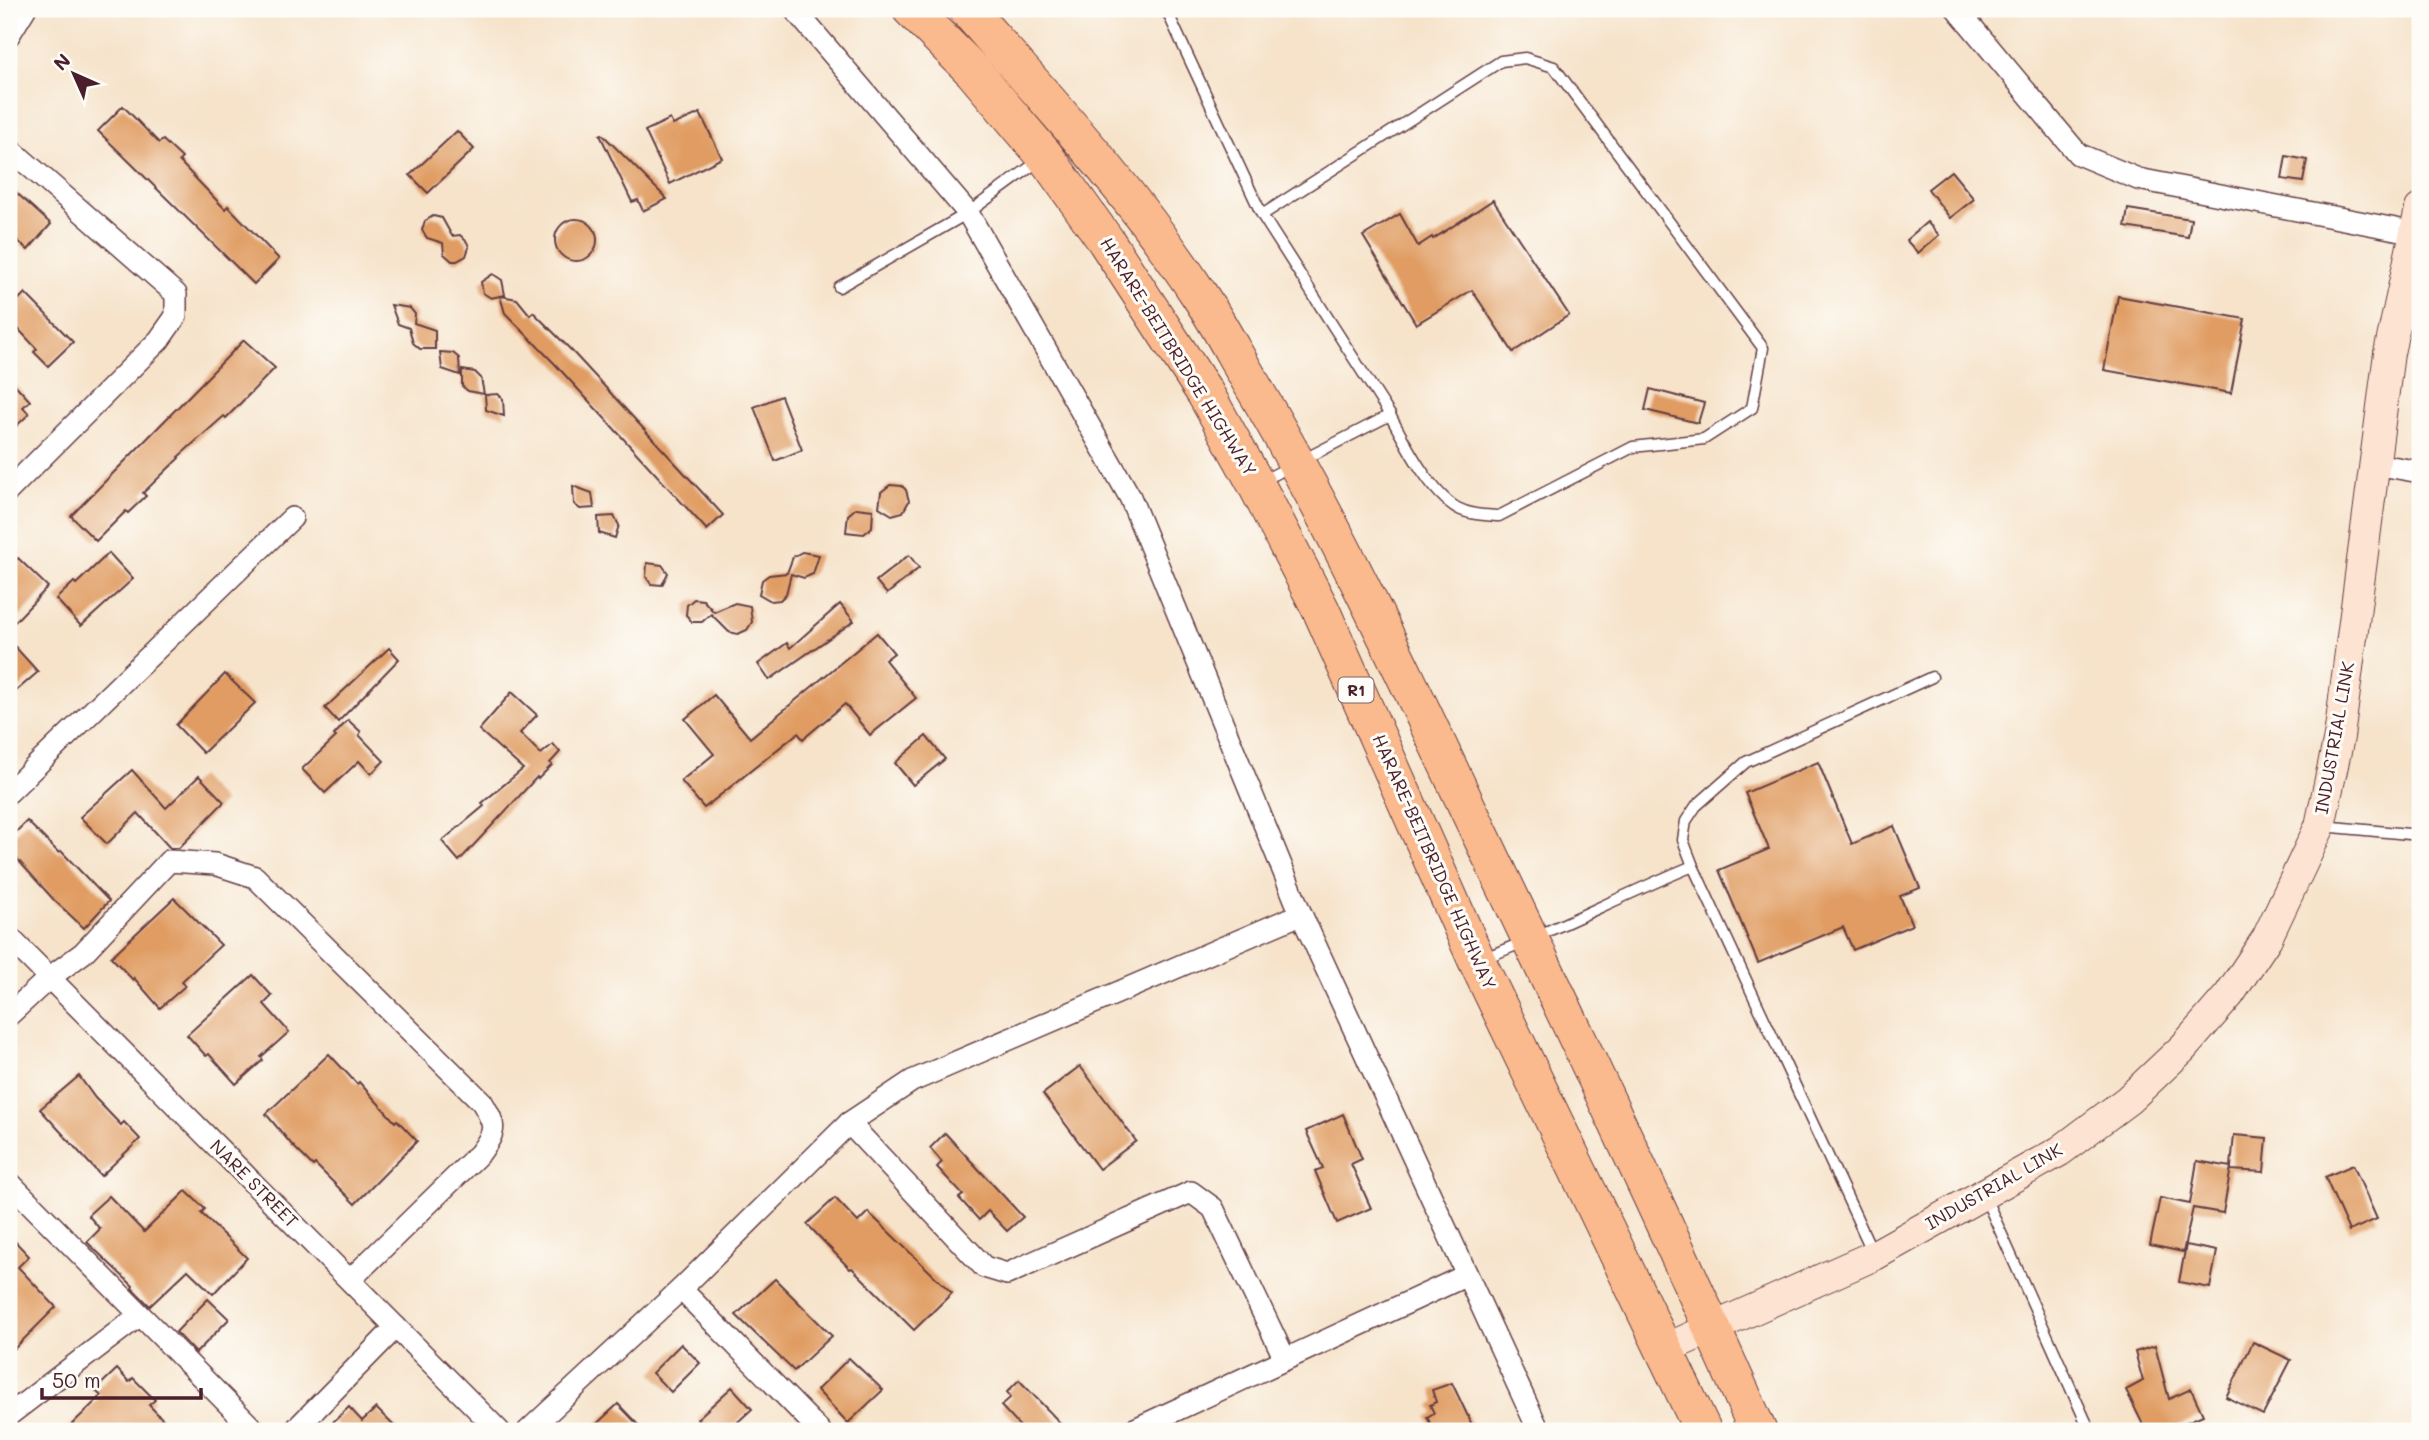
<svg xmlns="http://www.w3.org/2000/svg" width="2429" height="1440" font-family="Mali,sans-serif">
  <rect width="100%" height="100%" fill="#fdfcf7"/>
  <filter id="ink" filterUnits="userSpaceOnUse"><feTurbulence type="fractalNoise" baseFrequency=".0143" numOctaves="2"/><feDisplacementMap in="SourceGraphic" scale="14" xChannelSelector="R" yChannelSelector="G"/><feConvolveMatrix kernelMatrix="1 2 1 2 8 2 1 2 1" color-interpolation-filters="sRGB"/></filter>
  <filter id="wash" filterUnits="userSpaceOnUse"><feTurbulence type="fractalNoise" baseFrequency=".00686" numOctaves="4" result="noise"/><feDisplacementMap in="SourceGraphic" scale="28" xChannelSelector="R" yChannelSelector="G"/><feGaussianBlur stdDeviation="1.57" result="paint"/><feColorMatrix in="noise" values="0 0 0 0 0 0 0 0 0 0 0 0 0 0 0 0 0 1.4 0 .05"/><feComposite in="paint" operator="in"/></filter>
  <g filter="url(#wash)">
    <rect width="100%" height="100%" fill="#f6e3ca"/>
    <g id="blocks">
      <g fill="#e09c62">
        <path d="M 123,106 L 159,143 L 163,140 L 182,158 L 179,161 L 225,209 L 228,206 L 279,259 L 254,284 L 98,131 Z"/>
        <path d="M 700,113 L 722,158 L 670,184 L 645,131 L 670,119 L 673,125 Z"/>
        <path d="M 457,131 L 474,149 L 428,193 L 410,175 Z"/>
        <path d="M 602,134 L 667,199 L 643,211 L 638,200 L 632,202 L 600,135 Z"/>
        <path d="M 2286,156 L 2307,160 L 2303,182 L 2282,179 Z"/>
        <path d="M 1951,171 L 1974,199 L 1950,218 L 1928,189 Z"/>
        <path d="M 9,186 L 51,224 L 28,250 L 9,233 Z"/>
        <path d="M 1493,200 L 1569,315 L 1513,352 L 1472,290 L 1416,324 L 1363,236 L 1400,214 L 1418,246 L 1432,237 L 1433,239 Z"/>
        <path d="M 2128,209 L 2191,219 L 2188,237 L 2125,227 Z"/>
        <path d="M 433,216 L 442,218 L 452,236 L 460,235 L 467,242 L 469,247 L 466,256 L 457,261 L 452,261 L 444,254 L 443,243 L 427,238 L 422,230 L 425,221 Z"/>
        <circle cx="576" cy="240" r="21"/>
        <path d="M 1927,222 L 1939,235 L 1918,253 L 1906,240 Z"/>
        <path d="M 493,274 L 502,280 L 505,295 L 501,296 L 517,299 L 530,315 L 533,312 L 570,349 L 723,515 L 707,530 L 554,363 L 505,313 L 500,296 L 491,298 L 483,293 L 481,282 Z"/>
        <path d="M 25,293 L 73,342 L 48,366 L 34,352 L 37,349 L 9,319 L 9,309 Z"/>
        <path d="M 2118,296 L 2245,319 L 2231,393 L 2104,370 Z"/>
        <path d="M 391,305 L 410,308 L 415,314 L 414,323 L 435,330 L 435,349 L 420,349 L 413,343 L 409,328 L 398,324 Z"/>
        <path d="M 244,340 L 275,368 L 226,418 L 224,416 L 178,457 L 179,458 L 143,493 L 146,496 L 128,513 L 126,511 L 96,541 L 71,516 Z"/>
        <path d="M 440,352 L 453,353 L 459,358 L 460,375 L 442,369 Z"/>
        <path d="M 462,370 L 475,372 L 481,378 L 484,394 L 468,391 L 462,386 Z"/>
        <path d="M 9,378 L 30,401 L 23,407 L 29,414 L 9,433 Z"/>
        <path d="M 1650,389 L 1704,403 L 1698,423 L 1645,410 Z"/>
        <path d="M 498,394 L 503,399 L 504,416 L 486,410 L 485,395 Z"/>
        <path d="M 781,396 L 802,450 L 775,461 L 754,407 Z"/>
        <path d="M 890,485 L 902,486 L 906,490 L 909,501 L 903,512 L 892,515 L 879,507 L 881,492 Z"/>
        <path d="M 573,486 L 592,493 L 594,508 L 580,509 L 574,504 Z"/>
        <path d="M 856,508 L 873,510 L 872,527 L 864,534 L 846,532 L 848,515 Z"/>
        <path d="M 614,516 L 619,525 L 615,538 L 599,533 L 598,517 Z"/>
        <path d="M 802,552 L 819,555 L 813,574 L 804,578 L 791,574 L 786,594 L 780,600 L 771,601 L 759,594 L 762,580 L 769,575 L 787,573 L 793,557 Z"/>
        <path d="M 109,553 L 133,579 L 81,626 L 56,599 L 74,582 L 76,584 Z"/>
        <path d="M 909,555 L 919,568 L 887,594 L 876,581 Z"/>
        <path d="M 18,558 L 48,587 L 9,628 L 9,568 Z"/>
        <path d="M 647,563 L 662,565 L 668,573 L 662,585 L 651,584 L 646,577 Z"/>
        <path d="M 694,599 L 703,600 L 714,612 L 735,603 L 750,606 L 752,622 L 747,630 L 738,634 L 729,632 L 711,614 L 702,622 L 692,622 L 686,615 L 687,605 Z"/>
        <path d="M 840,604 L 854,621 L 769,680 L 758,664 L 787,643 L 790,648 Z"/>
        <path d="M 877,633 L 894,653 L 885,660 L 916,698 L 870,735 L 845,704 L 803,739 L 798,733 L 704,808 L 681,781 L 714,754 L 685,719 L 714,695 L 750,738 Z"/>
        <path d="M 9,640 L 38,672 L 16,691 L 9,683 Z"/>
        <path d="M 389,648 L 399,659 L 338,722 L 325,708 Z"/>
        <path d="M 225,674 L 255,703 L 203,753 L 176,725 Z"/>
        <path d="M 512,692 L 537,715 L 520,733 L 541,754 L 553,744 L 560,752 L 550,763 L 552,765 L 538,779 L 537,777 L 459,861 L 442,841 L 484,806 L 482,803 L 523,769 L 479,730 Z"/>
        <path d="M 348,720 L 361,732 L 359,735 L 384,761 L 371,774 L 359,761 L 325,793 L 302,769 L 336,737 L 334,735 Z"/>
        <path d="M 926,736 L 945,759 L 913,785 L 895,763 Z"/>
        <path d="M 1818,762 L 1852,844 L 1894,826 L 1920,888 L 1900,896 L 1912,925 L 1853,950 L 1843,927 L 1758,963 L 1719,870 L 1769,849 L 1745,793 Z"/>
        <path d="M 132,770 L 166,808 L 199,776 L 224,802 L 179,848 L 170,848 L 138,813 L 107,844 L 80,817 Z"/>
        <path d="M 27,821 L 59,853 L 61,851 L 109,901 L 84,928 L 54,900 L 9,850 L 9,839 Z"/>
        <path d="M 174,898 L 221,945 L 181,982 L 185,986 L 160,1008 L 134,978 L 133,980 L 111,957 Z"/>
        <path d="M 253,975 L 272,996 L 264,1004 L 289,1032 L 261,1057 L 263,1060 L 236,1084 L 209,1054 L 206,1056 L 187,1035 Z"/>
        <path d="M 329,1054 L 357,1084 L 359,1082 L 395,1122 L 397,1120 L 417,1141 L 355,1204 L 315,1164 L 313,1166 L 292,1145 L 266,1114 Z"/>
        <path d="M 1080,1066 L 1136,1141 L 1099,1169 L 1043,1094 Z"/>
        <path d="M 79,1076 L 95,1098 L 121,1125 L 124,1122 L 140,1139 L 101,1176 L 40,1109 Z"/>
        <path d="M 1343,1114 L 1362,1159 L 1351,1164 L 1371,1208 L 1337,1223 L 1315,1171 L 1323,1168 L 1306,1131 Z"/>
        <path d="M 945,1133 L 1023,1217 L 1007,1231 L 988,1211 L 979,1220 L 959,1198 L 963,1195 L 937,1167 L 942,1162 L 930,1148 Z"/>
        <path d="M 2234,1135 L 2267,1138 L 2264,1172 L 2231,1170 L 2231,1167 L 2223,1213 L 2193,1208 L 2183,1252 L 2150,1245 L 2160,1198 L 2190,1204 L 2197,1161 L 2231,1167 Z"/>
        <path d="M 2353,1165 L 2377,1219 L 2349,1231 L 2325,1177 Z"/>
        <path d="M 186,1191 L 205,1209 L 201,1213 L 247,1258 L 213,1294 L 188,1270 L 150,1306 L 132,1288 L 133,1286 L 87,1242 L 100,1229 L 88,1215 L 109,1196 L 144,1232 Z"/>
        <path d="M 835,1198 L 858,1222 L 868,1212 L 952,1293 L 914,1330 L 852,1268 L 850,1269 L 807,1224 Z"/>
        <path d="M 9,1235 L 29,1256 L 18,1267 L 56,1307 L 9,1354 Z"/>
        <path d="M 2186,1245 L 2217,1251 L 2210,1288 L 2179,1282 Z"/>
        <path d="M 775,1279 L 832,1336 L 794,1371 L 736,1315 Z"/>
        <path d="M 208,1299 L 229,1319 L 196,1353 L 176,1332 Z"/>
        <path d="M 2253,1342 L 2291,1360 L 2263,1415 L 2226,1397 Z"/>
        <path d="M 681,1344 L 700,1363 L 671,1392 L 652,1373 Z"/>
        <path d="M 2155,1346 L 2169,1399 L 2191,1389 L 2203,1415 L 2178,1426 L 2181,1431 L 2146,1431 L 2126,1390 L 2143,1381 L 2135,1352 Z"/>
        <path d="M 849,1358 L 883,1390 L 848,1423 L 817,1390 Z"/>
        <path d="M 117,1369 L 129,1382 L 133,1378 L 155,1400 L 149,1405 L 174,1431 L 65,1431 L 101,1396 L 95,1390 Z"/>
        <path d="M 1019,1380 L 1068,1431 L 1024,1431 L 1001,1406 L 1011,1397 L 1007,1392 Z"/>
        <path d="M 1452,1383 L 1475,1431 L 1434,1431 L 1427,1417 L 1434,1413 L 1430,1405 L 1436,1402 L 1432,1390 Z"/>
        <path d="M 732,1387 L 752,1409 L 728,1431 L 709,1431 L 697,1419 Z"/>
        <path d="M 618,1404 L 644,1431 L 589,1431 Z"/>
        <path d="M 349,1407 L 362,1421 L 376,1408 L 399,1431 L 342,1431 L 333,1422 Z"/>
      </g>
    </g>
  </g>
  <g filter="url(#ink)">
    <use href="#blocks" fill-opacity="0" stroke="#643c43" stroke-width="2"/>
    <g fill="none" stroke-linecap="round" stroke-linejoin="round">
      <g stroke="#643c43" stroke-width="13">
        <g id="lane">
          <path d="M 1166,9 L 1262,215 L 1390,415 C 1405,443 1429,491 1457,508 C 1470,515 1485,515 1499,516 L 1633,447 L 1704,439 L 1752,408 L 1763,348 L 1554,67 L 1525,58 L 1501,61 L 1262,215"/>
          <path d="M 839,287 L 968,213 L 1040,160"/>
          <path d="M 1262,481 L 1390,415"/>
          <path d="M 2322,826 L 2420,835"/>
          <path d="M 1693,866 L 1683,840 L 1686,821 L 1696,806 L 1746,762 L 1932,677"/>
          <path d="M 1482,959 C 1554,931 1622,895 1693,866 L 1874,1255"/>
          <path d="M 1984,1195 L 2090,1431"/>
        </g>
      </g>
      <g stroke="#643c43" stroke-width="24">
        <g id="street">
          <path d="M 794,9 L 968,213 L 1130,497 L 1301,914"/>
          <path d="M 1957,9 L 2078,154 L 2138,179 L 2416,233"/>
          <path d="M 9,35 L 25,9"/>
          <path d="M 9,148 L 176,294 L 176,316 L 159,340 L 9,490"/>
          <path d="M 2375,464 L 2420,472"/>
          <path d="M 9,792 L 292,518"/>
          <path d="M 9,937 L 499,1431"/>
          <path d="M 9,1015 L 49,978 L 83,953 L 169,861 L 215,864 L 255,877 L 482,1102 C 496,1126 497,1130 480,1153 L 350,1280"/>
          <path d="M 849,1123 L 984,1267 L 1007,1274 L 1191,1192 L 1213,1208 L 1285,1359"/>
          <path d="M 9,1182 L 255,1431"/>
          <path d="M 681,1289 L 820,1431"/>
          <path d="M 9,1415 L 140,1315"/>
          <path d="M 294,1431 L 396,1327"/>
          <path d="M 528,1431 L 681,1289 L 849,1123 L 912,1081 L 1301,914 L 1539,1431"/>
          <path d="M 1131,1431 L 1467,1275"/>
        </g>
      </g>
      <g stroke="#643c43" stroke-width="32">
        <path id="secondary" d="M 1665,1349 L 1875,1255 L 2060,1151 L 2128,1100 L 2183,1048 L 2229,995 L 2267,938 L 2320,826 L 2339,737 L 2389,353 L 2420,209"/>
      </g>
      <g stroke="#643c43" stroke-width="39">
        <g id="highway">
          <path d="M 911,9 L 973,71 L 1045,156 L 1106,241 L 1205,393 L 1256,484 L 1321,610 L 1477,961 L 1703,1431"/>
          <path d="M 967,9 C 1048,101 1132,192 1200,296 C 1218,323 1233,352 1250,381 C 1332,520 1401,666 1470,813 C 1568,1018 1666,1223 1758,1431"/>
        </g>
      </g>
      <use href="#lane" stroke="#fff" stroke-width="10"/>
      <use href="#street" stroke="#fff" stroke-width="21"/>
      <use href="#secondary" stroke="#fde3d1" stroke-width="30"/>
      <use href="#highway" stroke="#fbba8d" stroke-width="37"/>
    </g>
  </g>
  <g text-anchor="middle" stroke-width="6" stroke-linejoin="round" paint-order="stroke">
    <rect fill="#fdfcf7" stroke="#806168" stroke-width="2" x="1338.5" y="677.5" width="35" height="25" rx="5"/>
    <g font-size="16" font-weight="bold" fill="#4a1f2b">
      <text x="1356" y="696">R1</text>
    </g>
    <g font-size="18" fill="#4a1f2b" stroke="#fdfcf7">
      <text transform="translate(1178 357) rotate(58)" y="6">HARARE-BEITBRIDGE HIGHWAY</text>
      <text transform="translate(2335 738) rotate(-80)" y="6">INDUSTRIAL LINK</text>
      <text transform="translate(1434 862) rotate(66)" y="6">HARARE-BEITBRIDGE HIGHWAY</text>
      <text transform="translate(254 1184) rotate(45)" y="6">NARE STREET</text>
      <text transform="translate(1994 1187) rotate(-30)" y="6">INDUSTRIAL LINK</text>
    </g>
  </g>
  <rect width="2429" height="1440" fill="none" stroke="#fdfcf7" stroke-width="35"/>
  <g transform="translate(74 74) rotate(315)" stroke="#fdfcf7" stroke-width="5" paint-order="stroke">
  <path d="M0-5L12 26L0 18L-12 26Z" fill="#4a1f2b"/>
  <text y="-10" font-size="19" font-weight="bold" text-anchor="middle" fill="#4a1f2b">N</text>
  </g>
  <path d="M42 1388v10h159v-10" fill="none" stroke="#4a1f2b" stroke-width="3.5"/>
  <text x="52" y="1388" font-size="21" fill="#4a1f2b" stroke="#fdfcf7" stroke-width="5" paint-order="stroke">50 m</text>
</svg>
